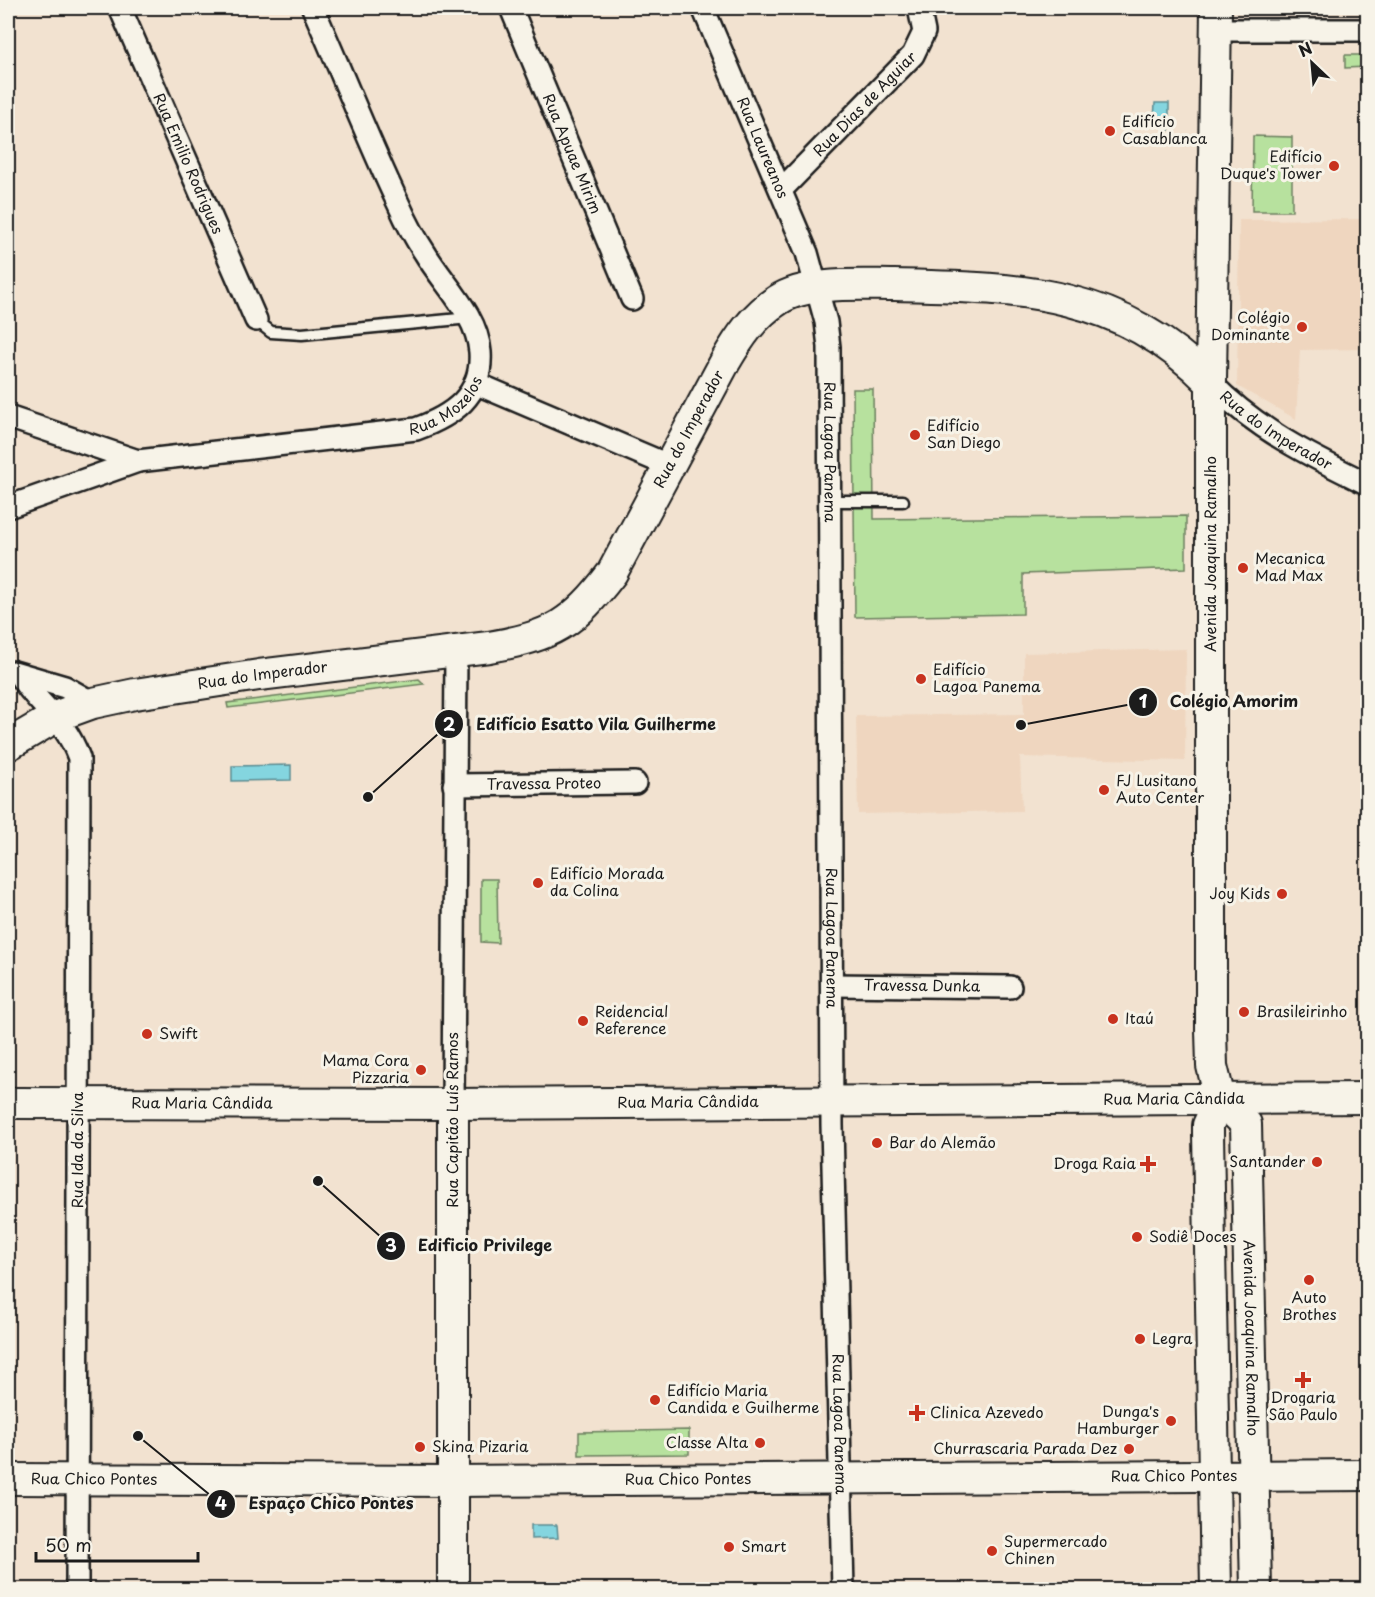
<svg xmlns="http://www.w3.org/2000/svg" width="1375" height="1597" font-family="'Playpen Sans',sans-serif">
  <rect width="100%" height="100%" fill="#f2e2d0"/>
  <filter id="ink" filterUnits="userSpaceOnUse"><feTurbulence type="fractalNoise" baseFrequency=".0167" numOctaves="2"/><feDisplacementMap in="SourceGraphic" scale="12" xChannelSelector="R" yChannelSelector="G"/><feConvolveMatrix kernelMatrix="1 2 1 2 8 2 1 2 1" color-interpolation-filters="sRGB"/></filter>
  <g filter="url(#ink)">
    <g fill="#efd6bf">
      <path d="M 1367,219 L 1367,349 L 1300,350 L 1296,419 L 1237,386 L 1239,220 Z"/>
      <path d="M 1186,649 L 1185,761 L 1020,757 L 1022,811 L 858,814 L 856,716 L 1024,714 L 1024,653 Z"/>
    </g>
    <g fill="#b7e19e" stroke="#6a7e5d" stroke-width="1.5">
      <path d="M 1345,55 L 1367,55 L 1367,67 L 1345,68 Z"/>
      <path d="M 1253,136 L 1292,137 L 1292,211 L 1252,211 Z"/>
      <path d="M 853,389 L 873,389 L 874,519 L 1186,516 L 1186,568 L 1023,574 L 1023,614 L 855,617 Z"/>
      <path d="M 419,679 L 424,684 L 228,708 L 227,703 Z"/>
      <path d="M 481,879 L 497,879 L 498,943 L 481,942 Z"/>
      <path d="M 689,1430 L 689,1454 L 579,1455 L 579,1432 Z"/>
    </g>
    <g fill="#84d5df" stroke="#5a8b91" stroke-width="1.5">
      <path d="M 1155,103 L 1169,103 L 1169,130 L 1154,121 Z"/>
      <path d="M 291,765 L 291,780 L 232,781 L 232,766 Z"/>
      <path d="M 531,1525 L 557,1525 L 558,1538 L 531,1539 Z"/>
    </g>
    <g fill="none" stroke-linecap="round" stroke-linejoin="round">
      <g stroke="#1c1c1c" stroke-width="15">
        <g id="lane">
          <path d="M 256,320 L 271,332 L 302,334 L 470,318"/>
          <path d="M 830,501 L 903,501"/>
        </g>
      </g>
      <g stroke="#1c1c1c" stroke-width="26">
        <g id="street">
          <path id="s1" d="M 120,8 L 256,320"/>
          <path id="s2" d="M 511,8 L 632,299"/>
          <path id="s3" d="M 703,8 L 807,253 L 826,322 L 829,347 L 832,1125 L 843,1590"/>
          <path d="M 1216,30 L 1368,30"/>
          <path id="s4" d="M 781,190 L 913,55 L 924,32 L 919,8"/>
          <path d="M 475,383 L 670,466"/>
          <path id="s5" d="M 1211,383 C 1256,429 1310,456 1368,484"/>
          <path d="M 8,417 L 138,461"/>
          <path id="s6" d="M 8,507 L 138,461 L 416,429 C 452,416 483,396 480,352 C 477,314 444,285 425,253 C 415,238 406,221 399,205 C 368,140 342,73 313,8"/>
          <path d="M 14,672 L 65,687 L 93,703"/>
          <path d="M 19,675 C 41,709 64,717 79,758 L 77,1590"/>
          <path id="s7" d="M 454,785 L 635,783"/>
          <path id="s8" d="M 832,985 L 1010,987"/>
          <path d="M 453,1104 L 456,651"/>
        </g>
      </g>
      <g stroke="#1c1c1c" stroke-width="34">
        <g id="secondary">
          <path id="s9" d="M 1216,8 L 1211,383 L 1211,1030 L 1212,1066 L 1220,1099 L 1246,1124 L 1256,1590"/>
          <path id="s10" d="M 8,745 L 57,716 L 93,703 L 135,694 L 259,675 L 489,647 C 553,636 573,624 612,573 L 725,362 C 739,338 754,315 778,300 C 807,281 860,285 894,285 C 1019,288 1117,288 1211,383"/>
          <path id="s11" d="M 8,1103 L 453,1104 L 1368,1098"/>
          <path d="M 453,1104 L 453,1590"/>
          <path id="s12" d="M 8,1479 L 451,1481 L 1368,1475"/>
          <path d="M 1216,1590 L 1208,1133 L 1208,1125 L 1220,1099"/>
        </g>
      </g>
      <use href="#lane" stroke="#f7f3e8" stroke-width="10"/>
      <use href="#street" stroke="#f7f3e8" stroke-width="21"/>
      <use href="#secondary" stroke="#f7f3e8" stroke-width="30"/>
    </g>
  </g>
  <g fill="#c8321e" stroke="#f7f3e8" stroke-width="2">
    <circle cx="1110" cy="131" r="6"/>
    <circle cx="1334" cy="166" r="6"/>
    <circle cx="1302" cy="327" r="6"/>
    <circle cx="915" cy="435" r="6"/>
    <circle cx="1243" cy="568" r="6"/>
    <circle cx="921" cy="679" r="6"/>
    <circle cx="1104" cy="790" r="6"/>
    <circle cx="538" cy="883" r="6"/>
    <circle cx="1282" cy="894" r="6"/>
    <circle cx="1244" cy="1012" r="6"/>
    <circle cx="1113" cy="1019" r="6"/>
    <circle cx="583" cy="1021" r="6"/>
    <circle cx="147" cy="1034" r="6"/>
    <circle cx="421" cy="1070" r="6"/>
    <circle cx="877" cy="1143" r="6"/>
    <circle cx="1317" cy="1162" r="6"/>
    <path d="M1145 1155h6v6h6v6h-6v6h-6v-6h-6v-6h6z"/>
    <circle cx="1137" cy="1237" r="6"/>
    <circle cx="1309" cy="1280" r="6"/>
    <circle cx="1140" cy="1339" r="6"/>
    <path d="M1300 1371h6v6h6v6h-6v6h-6v-6h-6v-6h6z"/>
    <circle cx="655" cy="1400" r="6"/>
    <path d="M914 1404h6v6h6v6h-6v6h-6v-6h-6v-6h6z"/>
    <circle cx="1171" cy="1421" r="6"/>
    <circle cx="760" cy="1443" r="6"/>
    <circle cx="420" cy="1447" r="6"/>
    <circle cx="1129" cy="1449" r="6"/>
    <circle cx="729" cy="1547" r="6"/>
    <circle cx="992" cy="1551" r="6"/>
  </g>
  <g text-anchor="middle" stroke-width="6" stroke-linejoin="round" paint-order="stroke">
    <g font-size="15" fill="#1c1c1c" stroke="#f7f3e8">
      <text dy="5" stroke="none"><textPath href="#s4" startOffset="120">Rua Dias de Aguiar</textPath></text>
      <text dy="5" stroke="none"><textPath href="#s3" startOffset="152">Rua Laureanos</textPath></text>
      <text dy="5" stroke="none"><textPath href="#s2" startOffset="158">Rua Apuae Mirim</textPath></text>
      <text dy="5" stroke="none"><textPath href="#s1" startOffset="170">Rua Emilio Rodrigues</textPath></text>
      <text dy="5" stroke="none"><textPath href="#s6" startOffset="456">Rua Mozelos</textPath></text>
      <text dy="5" stroke="none"><textPath href="#s5" startOffset="81">Rua do Imperador</textPath></text>
      <text dy="5" stroke="none"><textPath href="#s10" startOffset="807">Rua do Imperador</textPath></text>
      <text dy="5" stroke="none"><textPath href="#s3" startOffset="468">Rua Lagoa Panema</textPath></text>
      <text transform="translate(1211 554) rotate(-90)" y="5">Avenida Joaquina Ramalho</text>
      <text dy="5" stroke="none"><textPath href="#s10" startOffset="267">Rua do Imperador</textPath></text>
      <text dy="5" stroke="none"><textPath href="#s7" startOffset="90">Travessa Proteo</textPath></text>
      <text dy="5" stroke="none"><textPath href="#s3" startOffset="954">Rua Lagoa Panema</textPath></text>
      <text dy="5" stroke="none"><textPath href="#s8" startOffset="90">Travessa Dunka</textPath></text>
      <text dy="5" stroke="none"><textPath href="#s11" startOffset="1166">Rua Maria Cândida</textPath></text>
      <text dy="5" stroke="none"><textPath href="#s11" startOffset="680">Rua Maria Cândida</textPath></text>
      <text dy="5" stroke="none"><textPath href="#s11" startOffset="194">Rua Maria Cândida</textPath></text>
      <text transform="translate(453 1120) rotate(-90)" y="5">Rua Capitão Luís Ramos</text>
      <text transform="translate(78 1150) rotate(-90)" y="5">Rua Ida da Silva</text>
      <text dy="5" stroke="none"><textPath href="#s9" startOffset="1342">Avenida Joaquina Ramalho</textPath></text>
      <text dy="5" stroke="none"><textPath href="#s3" startOffset="1440">Rua Lagoa Panema</textPath></text>
      <text dy="5" stroke="none"><textPath href="#s12" startOffset="1166">Rua Chico Pontes</textPath></text>
      <text dy="5" stroke="none"><textPath href="#s12" startOffset="86">Rua Chico Pontes</textPath></text>
      <text dy="5" stroke="none"><textPath href="#s12" startOffset="680">Rua Chico Pontes</textPath></text>
    </g>
    <g font-size="15" fill="#1c1c1c" stroke="#f7f3e8" text-anchor="start">
      <text x="1122" y="127">Edifício<tspan x="1122" dy="17">Casablanca</tspan></text>
      <text x="1322" y="162" text-anchor="end">Edifício<tspan x="1322" dy="17">Duque's Tower</tspan></text>
      <text x="1290" y="323" text-anchor="end">Colégio<tspan x="1290" dy="17">Dominante</tspan></text>
      <text x="927" y="431">Edifício<tspan x="927" dy="17">San Diego</tspan></text>
      <text x="1255" y="564">Mecanica<tspan x="1255" dy="17">Mad Max</tspan></text>
      <text x="933" y="675">Edifício<tspan x="933" dy="17">Lagoa Panema</tspan></text>
      <text x="1116" y="786">FJ Lusitano<tspan x="1116" dy="17">Auto Center</tspan></text>
      <text x="550" y="879">Edifício Morada<tspan x="550" dy="17">da Colina</tspan></text>
      <text x="1270" y="899" text-anchor="end">Joy Kids</text>
      <text x="595" y="1017">Reidencial<tspan x="595" dy="17">Reference</tspan></text>
      <text x="1256" y="1017">Brasileirinho</text>
      <text x="1125" y="1024">Itaú</text>
      <text x="159" y="1039">Swift</text>
      <text x="409" y="1066" text-anchor="end">Mama Cora<tspan x="409" dy="17">Pizzaria</tspan></text>
      <text x="889" y="1148">Bar do Alemão</text>
      <text x="1305" y="1167" text-anchor="end">Santander</text>
      <text x="1136" y="1169" text-anchor="end">Droga Raia</text>
      <text x="1149" y="1242">Sodiê Doces</text>
      <text x="1309" y="1303" text-anchor="middle">Auto<tspan x="1309" dy="17">Brothes</tspan></text>
      <text x="1152" y="1344">Legra</text>
      <text x="667" y="1396">Edifício Maria<tspan x="667" dy="17">Candida e Guilherme</tspan></text>
      <text x="1303" y="1403" text-anchor="middle">Drogaria<tspan x="1303" dy="17">São Paulo</tspan></text>
      <text x="1159" y="1417" text-anchor="end">Dunga's<tspan x="1159" dy="17">Hamburger</tspan></text>
      <text x="930" y="1418">Clinica Azevedo</text>
      <text x="748" y="1448" text-anchor="end">Classe Alta</text>
      <text x="432" y="1452">Skina Pizaria</text>
      <text x="1117" y="1454" text-anchor="end">Churrascaria Parada Dez</text>
      <text x="1004" y="1547">Supermercado<tspan x="1004" dy="17">Chinen</tspan></text>
      <text x="741" y="1552">Smart</text>
    </g>
  </g>
  <path fill="none" stroke="#1c1c1c" stroke-width="2" d="M1021 725L1143 702M368 797L449 724M318 1181L391 1246M138 1436L221 1504"/>
  <g fill="#1c1c1c" stroke="#f7f3e8" stroke-width="2">
    <circle cx="1021" cy="725" r="6"/>
    <circle cx="368" cy="797" r="6"/>
    <circle cx="318" cy="1181" r="6"/>
    <circle cx="138" cy="1436" r="6"/>
    <circle cx="1143" cy="702" r="15"/>
    <circle cx="449" cy="724" r="15"/>
    <circle cx="391" cy="1246" r="15"/>
    <circle cx="221" cy="1504" r="15"/>
  </g>
  <g font-size="18" text-anchor="middle" font-weight="bold" fill="#fff">
    <text x="1143" y="708">1</text>
    <text x="449" y="731">2</text>
    <text x="391" y="1252">3</text>
    <text x="221" y="1510">4</text>
  </g>
  <g font-size="16" text-anchor="middle" font-weight="bold" fill="#1c1c1c" stroke="#f7f3e8" stroke-width="6" stroke-linejoin="round" paint-order="stroke">
    <text x="1234" y="707">Colégio Amorim</text>
    <text x="596" y="730">Edifício Esatto Vila Guilherme</text>
    <text x="485" y="1251">Edificio Privilege</text>
    <text x="331" y="1509">Espaço Chico Pontes</text>
  </g>
  <rect width="1375" height="1597" fill="none" stroke="#f7f3e8" stroke-width="30"/>
  <rect x="15" y="15" width="1345" height="1567" fill="none" stroke="#1c1c1c" stroke-width="2" filter="url(#ink)"/>
  <g transform="translate(1312 63) rotate(334)" stroke="#f7f3e8" stroke-width="4.5" paint-order="stroke">
  <path d="M0-4.5L10 22L0 15L-10 22Z" fill="#1c1c1c"/>
  <text y="-9" font-size="16" font-weight="bold" text-anchor="middle" fill="#1c1c1c">N</text>
  </g>
  <path d="M36 1552v9h162v-9" fill="none" stroke="#1c1c1c" stroke-width="3"/>
  <text x="45" y="1552" font-size="18" fill="#1c1c1c" stroke="#f7f3e8" stroke-width="4.5" paint-order="stroke">50 m</text>
</svg>
